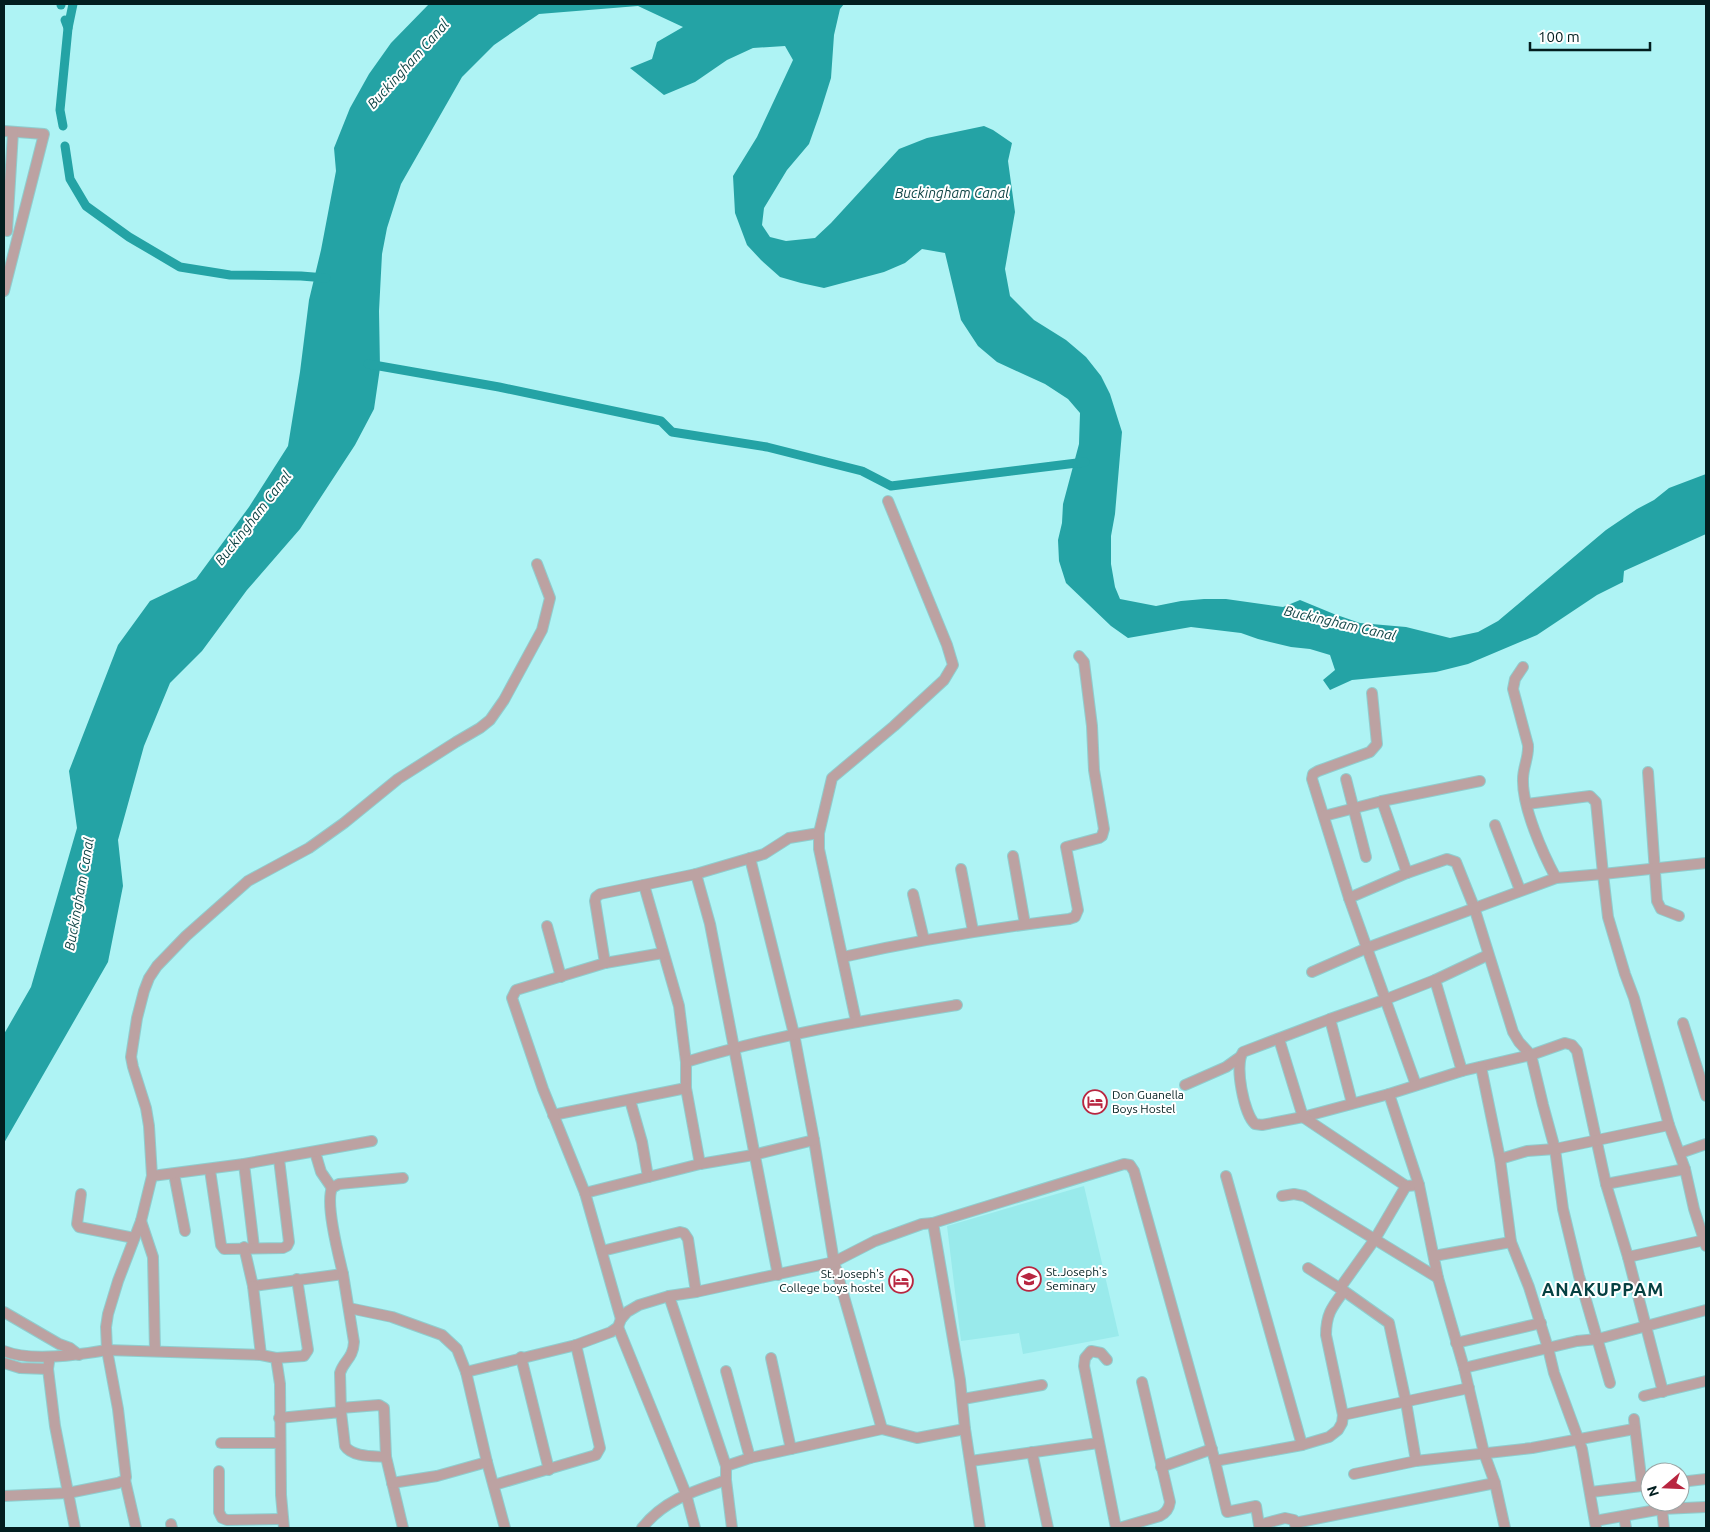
<svg xmlns="http://www.w3.org/2000/svg" width="1710" height="1532" font-family="Ubuntu,sans-serif">
  <rect width="100%" height="100%" fill="#aef3f4"/>
  <path fill="#99eaeb" d="M 1084,1186 L 1119,1336 L 1023,1354 L 1019,1333 L 961,1341 L 947,1226 Z"/>
  <path fill="#24a3a5" d="M 429,4 L 844,4 L 840,9 L 834,35 L 831,78 L 820,113 L 809,144 L 787,170 L 764,208 L 762,225 L 770,237 L 786,241 L 815,238 L 831,223 L 899,149 L 927,138 L 984,126 L 993,130 L 1012,143 L 1008,161 L 1015,212 L 1005,269 L 1010,296 L 1034,320 L 1066,340 L 1086,357 L 1101,376 L 1110,394 L 1122,432 L 1115,514 L 1111,536 L 1111,564 L 1115,587 L 1120,599 L 1156,606 L 1181,601 L 1204,599 L 1226,599 L 1283,607 L 1300,600 L 1334,614 L 1360,623 L 1406,627 L 1450,638 L 1478,632 L 1498,621 L 1606,530 L 1637,509 L 1654,500 L 1669,488 L 1706,474 L 1706,534 L 1624,571 L 1623,582 L 1597,595 L 1537,635 L 1468,664 L 1436,672 L 1352,680 L 1330,690 L 1323,680 L 1335,670 L 1330,655 L 1310,649 L 1291,647 L 1258,639 L 1241,633 L 1191,627 L 1128,638 L 1111,626 L 1066,583 L 1059,561 L 1058,540 L 1062,523 L 1063,504 L 1079,444 L 1080,413 L 1068,399 L 1045,384 L 997,362 L 978,346 L 961,320 L 945,253 L 922,249 L 905,263 L 884,272 L 824,288 L 801,283 L 780,277 L 761,260 L 747,245 L 735,213 L 733,176 L 757,137 L 793,60 L 785,46 L 753,48 L 727,60 L 695,82 L 664,95 L 630,68 L 652,59 L 657,42 L 683,27 L 638,6 L 539,14 L 494,45 L 462,77 L 401,184 L 387,228 L 382,254 L 379,311 L 380,368 L 374,409 L 355,445 L 300,529 L 247,590 L 202,651 L 170,683 L 144,746 L 118,840 L 123,886 L 108,962 L 4,1143 L 4,1034 L 31,987 L 77,828 L 69,771 L 118,645 L 150,601 L 196,579 L 249,507 L 288,446 L 300,372 L 309,300 L 321,250 L 336,171 L 334,148 L 350,108 L 369,74 L 391,43 Z"/>
  <g fill="none" stroke-linecap="round" stroke-linejoin="round">
    <g stroke="#24a3a5" stroke-width="9">
      <path d="M 61,4 L 61,5"/>
      <path d="M 68,28 L 73,4"/>
      <path d="M 63,126 L 60,110 L 68,28 L 65,20"/>
      <path d="M 65,146 L 70,179 L 86,206 L 129,237 L 180,267 L 230,275 L 301,276 L 326,278"/>
      <path d="M 368,364 L 499,387 L 661,421 L 672,432 L 767,447 L 862,471 L 891,486 L 1085,462"/>
    </g>
    <g stroke="#8fcdce" stroke-width="12">
      <g id="minor">
        <path d="M 4,131 L 44,134 L 4,291"/>
        <path d="M 7,231 L 13,132"/>
        <path d="M 1523,667 L 1515,679 L 1513,689 L 1528,745 C 1529,757 1523,767 1523,779 C 1522,807 1543,854 1556,878"/>
        <path d="M 1372,693 L 1377,744 L 1370,752 L 1318,771 L 1313,774 L 1312,779 L 1349,898 L 1416,1085"/>
        <path d="M 1648,772 L 1657,901 L 1661,909 L 1679,916"/>
        <path d="M 1346,779 L 1366,857"/>
        <path d="M 1527,804 L 1590,796 L 1596,802 L 1603,874 L 1706,863"/>
        <path d="M 1324,816 L 1382,801"/>
        <path d="M 1495,825 L 1520,890"/>
        <path d="M 1013,856 L 1025,924"/>
        <path d="M 750,858 L 794,1034 L 814,1140 L 834,1262 L 882,1429"/>
        <path d="M 961,869 L 973,931"/>
        <path d="M 1407,873 L 1447,859 L 1456,862 L 1474,907 L 1513,1032 L 1519,1042 L 1531,1055 L 1543,1105 L 1555,1149 L 1563,1209 L 1579,1276 L 1610,1383"/>
        <path d="M 696,874 L 764,854 L 789,838 L 819,833"/>
        <path d="M 644,885 L 679,1006 L 686,1062 L 686,1088"/>
        <path d="M 913,894 L 924,940"/>
        <path d="M 1349,898 L 1407,873 L 1382,801 L 1480,781"/>
        <path d="M 547,926 L 561,977"/>
        <path d="M 1488,955 L 1435,980 L 1384,1000 L 1330,1019 L 1243,1052 C 1234,1065 1244,1114 1255,1124 L 1262,1125 L 1303,1117 L 1389,1094 L 1462,1071 L 1531,1055 L 1565,1043 L 1572,1045 L 1577,1051 L 1606,1184 L 1628,1257 L 1663,1392"/>
        <path d="M 843,957 C 918,940 993,928 1069,919 L 1075,917 L 1078,910 L 1066,847 L 1099,838 L 1102,836 L 1104,829 L 1094,770 L 1092,726 L 1084,662 L 1079,656"/>
        <path d="M 605,963 L 663,953"/>
        <path d="M 1312,972 L 1367,948 L 1556,878 L 1603,874 L 1608,917 L 1625,974 L 1634,998 L 1669,1125 L 1685,1169 L 1694,1209 L 1706,1246"/>
        <path d="M 1435,980 L 1462,1071"/>
        <path d="M 1330,1019 L 1352,1103"/>
        <path d="M 856,1021 L 819,849 L 819,833 L 832,778 L 894,726 L 944,680 L 953,665 L 947,645 L 888,501"/>
        <path d="M 1683,1023 L 1706,1096"/>
        <path d="M 1279,1039 L 1303,1117 L 1406,1186 L 1419,1185"/>
        <path d="M 686,1062 C 774,1035 866,1020 957,1005"/>
        <path d="M 1481,1067 L 1500,1159 L 1511,1242 L 1529,1287 L 1548,1348 L 1554,1373 L 1582,1449 L 1596,1528"/>
        <path d="M 1185,1085 L 1226,1067 L 1240,1057"/>
        <path d="M 1389,1094 L 1419,1185 L 1438,1278 L 1464,1368 L 1484,1453 L 1495,1483 L 1505,1528"/>
        <path d="M 630,1100 L 642,1142 L 648,1177"/>
        <path d="M 553,1115 L 686,1088 L 700,1164"/>
        <path d="M 315,1152 L 321,1172 L 332,1188"/>
        <path d="M 1680,1153 L 1706,1144"/>
        <path d="M 1500,1159 L 1527,1151 L 1555,1149 L 1669,1125"/>
        <path d="M 244,1164 L 254,1247"/>
        <path d="M 210,1170 L 221,1245 L 224,1249 L 283,1248 L 287,1246 L 289,1242 L 279,1159"/>
        <path d="M 174,1174 L 185,1231"/>
        <path d="M 152,1176 L 244,1164 L 372,1141"/>
        <path d="M 1226,1176 L 1302,1445"/>
        <path d="M 1606,1184 L 1685,1169"/>
        <path d="M 585,1193 L 700,1164 L 753,1155 L 814,1140"/>
        <path d="M 81,1194 L 77,1224 L 79,1227 L 134,1238"/>
        <path d="M 1282,1196 L 1294,1194 L 1304,1196 L 1438,1278"/>
        <path d="M 141,1221 L 153,1257 L 155,1351"/>
        <path d="M 244,1247 L 253,1286 L 343,1274 C 339,1257 325,1204 332,1188 L 339,1184 L 403,1178"/>
        <path d="M 602,1251 L 680,1232 L 684,1233 L 688,1239 L 696,1292"/>
        <path d="M 1434,1256 L 1511,1242"/>
        <path d="M 1628,1257 L 1705,1240"/>
        <path d="M 1308,1268 L 1344,1291 L 1389,1323 L 1406,1402 L 1416,1461"/>
        <path d="M 253,1286 L 261,1355"/>
        <path d="M 1340,1288 L 1375,1239 L 1406,1186"/>
        <path d="M 669,1296 L 726,1466 L 726,1480"/>
        <path d="M 349,1308 L 392,1317 L 442,1335 L 457,1349 L 466,1372 L 487,1462 L 505,1528"/>
        <path d="M 4,1312 L 59,1344 L 70,1348 L 79,1355"/>
        <path d="M 621,1319 L 585,1193 L 543,1089 L 512,998 L 516,990 L 605,963 L 595,901 L 596,897 L 600,894 L 696,874 L 710,924 L 778,1275"/>
        <path d="M 618,1327 L 686,1494 L 695,1528"/>
        <path d="M 1456,1343 L 1541,1323"/>
        <path d="M 4,1351 C 31,1362 78,1355 107,1350 L 261,1355 L 276,1358 L 280,1384 L 281,1495 L 284,1528"/>
        <path d="M 521,1357 L 549,1470"/>
        <path d="M 276,1358 L 304,1356 L 308,1350 L 297,1279"/>
        <path d="M 771,1358 L 791,1449"/>
        <path d="M 1107,1360 L 1101,1353 L 1091,1351 L 1085,1358 L 1084,1366 L 1116,1528"/>
        <path d="M 4,1363 L 20,1368 L 48,1369 L 49,1362"/>
        <path d="M 1464,1368 L 1577,1341 L 1598,1339 L 1706,1310"/>
        <path d="M 48,1369 L 55,1426 L 75,1528"/>
        <path d="M 726,1371 L 750,1458"/>
        <path d="M 466,1372 L 576,1345"/>
        <path d="M 1644,1396 L 1706,1381"/>
        <path d="M 963,1399 L 1042,1385"/>
        <path d="M 341,1408 L 379,1405 L 384,1408 L 386,1457 L 403,1528"/>
        <path d="M 341,1412 L 340,1373 C 344,1360 353,1359 354,1342 L 343,1274"/>
        <path d="M 1343,1415 L 1469,1388"/>
        <path d="M 279,1418 L 341,1412 L 345,1446 C 352,1457 373,1456 386,1457"/>
        <path d="M 1634,1419 L 1642,1485"/>
        <path d="M 221,1443 L 280,1443"/>
        <path d="M 1032,1452 L 1048,1528"/>
        <path d="M 971,1461 L 1098,1443"/>
        <path d="M 1215,1461 L 1227,1512 L 1256,1506 L 1259,1525 L 1285,1518 L 1294,1520 L 1296,1528"/>
        <path d="M 726,1466 L 750,1458 L 882,1429 L 917,1438 L 965,1429"/>
        <path d="M 1161,1467 L 1212,1449"/>
        <path d="M 219,1471 L 219,1512 L 222,1518 L 227,1520 L 283,1519"/>
        <path d="M 1354,1474 L 1416,1461 L 1532,1448 L 1634,1429"/>
        <path d="M 125,1480 L 136,1528"/>
        <path d="M 1680,1482 L 1706,1479"/>
        <path d="M 392,1483 L 437,1476 L 487,1462"/>
        <path d="M 494,1485 L 596,1455 L 600,1448 L 576,1345 L 611,1332 L 618,1327 L 621,1319 L 627,1312 L 639,1305 L 669,1296 L 696,1292 L 834,1262 L 875,1241 L 922,1224 L 933,1223"/>
        <path d="M 1591,1492 L 1650,1485"/>
        <path d="M 4,1496 L 68,1493 L 118,1483 L 125,1480 L 126,1477 L 118,1409 L 107,1350 L 106,1327 L 108,1314 L 118,1281 L 141,1221 L 152,1176 L 149,1126 L 146,1108 L 133,1067 L 131,1057 L 137,1018 L 144,991 L 149,978 L 157,966 L 186,936 L 248,881 L 309,848 L 344,823 L 398,779 L 456,742 L 480,728 L 490,720 L 504,700 L 542,630 L 550,598 L 537,564"/>
        <path d="M 1662,1509 L 1664,1528"/>
        <path d="M 1624,1516 L 1626,1528"/>
        <path d="M 1595,1521 L 1662,1509 L 1706,1507"/>
        <path d="M 1295,1523 L 1495,1483"/>
        <path d="M 171,1524 L 172,1528"/>
        <path d="M 642,1528 C 664,1500 694,1491 726,1480 L 732,1528"/>
        <path d="M 980,1528 L 965,1429 L 960,1380 L 933,1223 L 1124,1164 L 1130,1165 L 1134,1171 L 1215,1461 L 1302,1445 L 1329,1437 L 1338,1430 L 1342,1423 L 1343,1415 L 1326,1335 C 1326,1314 1332,1307 1344,1291"/>
        <path d="M 1119,1528 L 1160,1516 C 1166,1513 1169,1509 1170,1502 L 1142,1382"/>
      </g>
    </g>
    <use href="#minor" stroke="#bca2a2" stroke-width="10"/>
  </g>
  <defs>
    <g id="hotel-ring" transform="scale(1.25)"><circle r="9.5" fill="#fff" stroke="#b82640" stroke-width="1.5"/><path d="M-6-4.5h1.5V1H6V5H4.5V3h-9V5H-6ZM-4 0a1.8 1.8 0 1 1 3.6 0ZM.5 0V-2.5h3Q6-2.5 6 0Z" fill="#b82640"/></g>
    <g id="school-ring" transform="scale(1.25)"><circle r="9.5" fill="#fff" stroke="#b82640" stroke-width="1.5"/><path d="M0-5L7-2L0 1L-7-2ZM-4 1L0 2.5L4 1V4Q0 6-4 4Z" fill="#b82640"/></g>
  </defs>
  <g fill-rule="evenodd">
    <use href="#hotel-ring" x="1095" y="1102"/>
    <use href="#school-ring" x="1029" y="1279"/>
    <use href="#hotel-ring" x="901" y="1281"/>
  </g>
  <g text-anchor="middle" stroke-width="4" stroke-linejoin="round" paint-order="stroke">
    <g font-size="12" fill="#021e1f" stroke="#fff" text-anchor="start">
      <text x="1112" y="1099">Don Guanella<tspan x="1112" dy="14">Boys Hostel</tspan></text>
      <text x="1046" y="1276">St.Joseph's<tspan x="1046" dy="14">Seminary</tspan></text>
      <text x="884" y="1278" text-anchor="end">St. Joseph's<tspan x="884" dy="14">College boys hostel</tspan></text>
    </g>
    <g font-size="14" font-style="italic" fill="#0f4445" stroke="#fff">
      <text transform="translate(408 64) rotate(-48)" y="5">Buckingham Canal</text>
      <text x="952" y="198">Buckingham Canal</text>
      <text transform="translate(253 518) rotate(-52)" y="5">Buckingham Canal</text>
      <text transform="translate(1340 623) rotate(13)" y="5">Buckingham Canal</text>
      <text transform="translate(79 894) rotate(-80)" y="5">Buckingham Canal</text>
    </g>
    <g font-size="18" font-weight="bold" letter-spacing="1" fill="#054041" stroke="#fff">
      <text x="1603" y="1296">ANAKUPPAM</text>
    </g>
  </g>
  <rect width="1710" height="1532" fill="none" stroke="#021e1f" stroke-width="10"/>
  <g transform="translate(1665 1487) rotate(251)"><circle r="24" fill="#ffffff" stroke="#9aa5a5"/>
  <path d="M0-4L9 19L0 12L-9 19Z" fill="#b82640"/>
  <text y="-8" font-size="14" font-weight="bold" text-anchor="middle" fill="#021e1f">N</text>
  </g>
  <path d="M1530 42v8h120v-8" fill="none" stroke="#021e1f" stroke-width="2.5"/>
  <text x="1538" y="42" font-size="15" fill="#021e1f" stroke="#ffffff" stroke-width="4" paint-order="stroke">100 m</text>
</svg>
